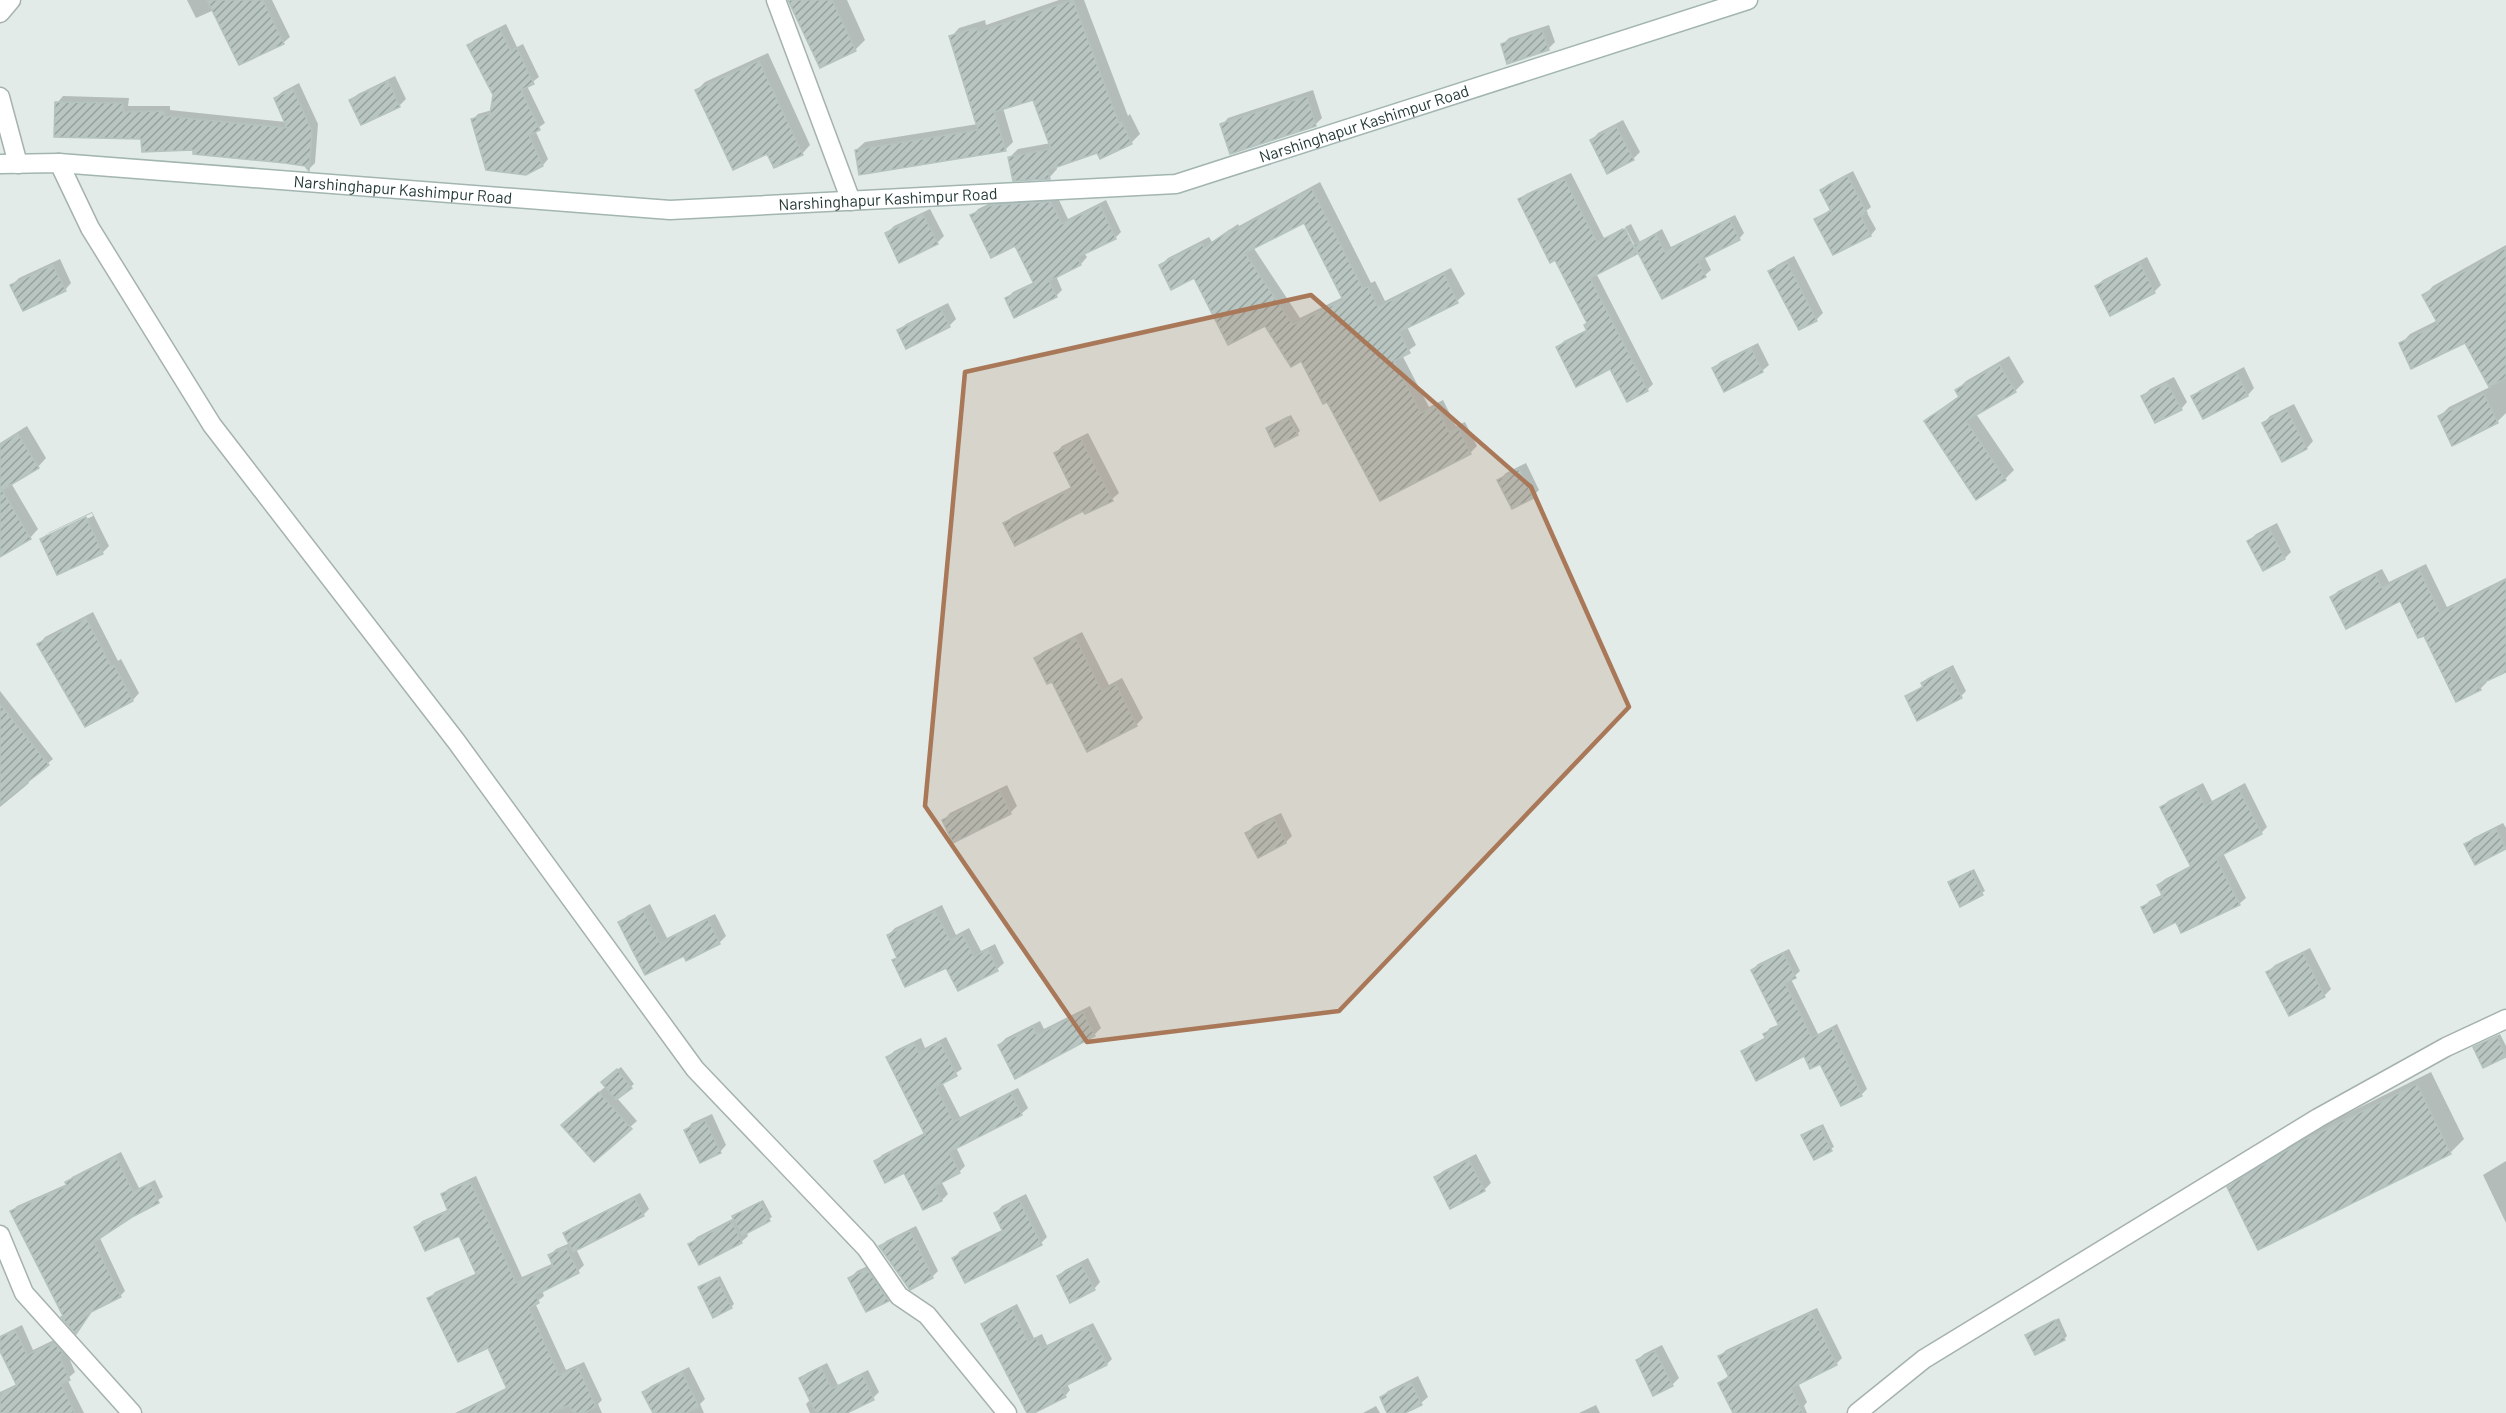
<svg xmlns="http://www.w3.org/2000/svg" width="2506" height="1413" font-family="Barlow,sans-serif">
  <defs>
    <pattern id="building-hatch" width="6" height="6" patternUnits="userSpaceOnUse" patternTransform="scale(1.5)"><rect width="6" height="6" fill="#b8c5c1"/><path d="M-1 1l2-2M0 6l6-6M5 7l2-2" fill="none" stroke="#95a19e"/></pattern>
  </defs>
  <rect width="100%" height="100%" fill="#e2ebe8"/>
  <g fill="#0003" fill-rule="evenodd">
    <path d="M 187,0 L 272,0 L 290,37 L 283,43 L 214,10 L 196,18 Z"/>
    <path d="M 789,0 L 847,0 L 865,40 L 855,50 Z"/>
    <path d="M 1059,0 L 1084,0 L 1128,116 L 1130,114 L 1140,134 L 1132,142 L 1100,157 L 1097,151 L 1056,165 L 1057,169 L 1049,178 L 1010,157 L 1018,149 L 1051,143 L 1034,98 L 1003,108 L 1013,142 L 1005,150 L 856,150 L 865,142 L 978,124 L 951,37 L 959,28 L 985,20 L 986,25 Z"/>
    <path d="M 506,24 L 517,47 L 523,44 L 539,77 L 527,86 L 545,123 L 535,130 L 548,159 L 543,165 L 526,173 L 473,119 L 478,114 L 492,110 L 495,95 L 469,46 L 474,40 Z"/>
    <path d="M 1549,25 L 1555,42 L 1548,49 L 1503,44 L 1509,38 Z"/>
    <path d="M 768,53 L 810,145 L 802,154 L 768,152 L 697,90 L 705,82 Z"/>
    <path d="M 395,76 L 406,99 L 400,105 L 362,123 L 351,100 L 358,94 Z"/>
    <path d="M 299,83 L 318,124 L 315,163 L 309,169 L 306,165 L 195,149 L 143,137 L 57,103 L 63,96 L 129,98 L 128,106 L 170,106 L 170,110 L 286,122 L 275,98 L 282,92 Z"/>
    <path d="M 1313,90 L 1322,118 L 1316,124 L 1222,125 L 1228,118 Z"/>
    <path d="M 1623,120 L 1640,152 L 1633,159 L 1592,140 L 1598,133 Z"/>
    <path d="M 1853,171 L 1871,207 L 1866,211 L 1876,229 L 1871,235 L 1834,253 L 1816,219 L 1831,209 L 1822,190 L 1827,185 Z"/>
    <path d="M 1571,173 L 1604,238 L 1623,228 L 1635,253 L 1596,273 L 1653,384 L 1647,390 L 1611,367 L 1558,347 L 1564,341 L 1588,329 L 1588,323 L 1556,258 L 1520,199 L 1526,194 Z"/>
    <path d="M 1320,182 L 1371,283 L 1375,281 L 1385,301 L 1451,268 L 1465,294 L 1457,301 L 1407,327 L 1416,345 L 1402,355 L 1429,407 L 1443,400 L 1456,426 L 1465,422 L 1477,446 L 1470,453 L 1327,400 L 1301,359 L 1265,324 L 1194,276 L 1161,265 L 1168,258 L 1209,237 L 1212,242 L 1238,224 L 1239,226 ZM 1305,221 L 1343,297 L 1300,318 L 1253,247 Z"/>
    <path d="M 1057,196 L 1068,219 L 1106,200 L 1121,232 L 1115,238 L 1084,253 L 1087,257 L 1081,264 L 1056,276 L 1062,290 L 1056,296 L 1006,299 L 1013,292 L 1034,282 L 1016,244 L 972,216 L 978,209 L 999,199 Z"/>
    <path d="M 930,209 L 944,236 L 937,243 L 887,233 L 894,226 Z"/>
    <path d="M 1735,215 L 1744,233 L 1739,239 L 1704,256 L 1711,270 L 1705,275 L 1662,297 L 1625,227 L 1631,224 L 1640,242 L 1662,229 L 1671,247 Z"/>
    <path d="M 2506,245 L 2506,413 L 2497,422 L 2453,444 L 2440,416 L 2449,407 L 2490,387 L 2465,341 L 2401,344 L 2410,334 L 2438,320 L 2424,296 L 2433,286 Z"/>
    <path d="M 1794,256 L 1823,313 L 1816,320 L 1770,271 L 1777,265 Z"/>
    <path d="M 2147,257 L 2161,285 L 2154,292 L 2097,286 L 2103,280 Z"/>
    <path d="M 60,259 L 71,283 L 65,290 L 12,285 L 19,278 Z"/>
    <path d="M 948,303 L 956,319 L 949,326 L 899,331 L 906,324 Z"/>
    <path d="M 1758,343 L 1769,365 L 1762,371 L 1714,368 L 1720,362 Z"/>
    <path d="M 2009,356 L 2024,382 L 2015,391 L 1976,414 L 2014,470 L 2005,479 L 1926,421 L 1960,395 L 1957,390 L 1966,381 Z"/>
    <path d="M 2244,367 L 2254,388 L 2248,395 L 2204,417 L 2193,396 L 2200,390 Z"/>
    <path d="M 2174,377 L 2187,402 L 2181,409 L 2143,396 L 2150,389 Z"/>
    <path d="M 2294,404 L 2313,441 L 2307,448 L 2264,423 L 2270,416 Z"/>
    <path d="M 1291,415 L 1300,431 L 1297,434 L 1268,428 Z"/>
    <path d="M 27,426 L 46,458 L 38,467 L 11,483 L 38,529 L 30,538 L 0,557 L 0,443 Z"/>
    <path d="M 1088,433 L 1119,493 L 1112,499 L 1084,509 L 1005,524 L 1012,517 L 1073,486 L 1056,453 L 1062,446 Z"/>
    <path d="M 1526,463 L 1539,490 L 1533,496 L 1499,480 L 1506,473 Z"/>
    <path d="M 92,512 L 109,546 L 102,553 L 42,539 L 48,533 ZM 92,513 L 93,516 L 47,537 L 47,534 Z"/>
    <path d="M 2277,523 L 2291,552 L 2285,558 L 2249,541 L 2256,534 Z"/>
    <path d="M 2426,564 L 2447,607 L 2506,578 L 2506,670 L 2485,680 L 2487,682 L 2480,689 L 2424,634 L 2401,599 L 2332,597 L 2338,591 L 2382,569 L 2389,582 Z"/>
    <path d="M 93,612 L 118,661 L 121,659 L 139,693 L 133,700 L 85,725 L 39,644 L 45,637 Z"/>
    <path d="M 1082,632 L 1109,685 L 1122,678 L 1143,718 L 1136,725 L 1053,680 L 1036,658 L 1043,652 Z"/>
    <path d="M 1953,665 L 1966,691 L 1961,696 L 1907,696 L 1924,685 L 1922,683 L 1928,678 Z"/>
    <path d="M 0,691 L 53,759 L 27,781 L 29,783 L 22,789 L 0,807 Z"/>
    <path d="M 2203,783 L 2212,801 L 2245,783 L 2267,827 L 2261,833 L 2223,853 L 2246,898 L 2239,904 L 2176,920 L 2143,908 L 2149,901 L 2163,894 L 2158,885 L 2165,879 L 2192,865 L 2162,807 L 2168,801 Z"/>
    <path d="M 1007,785 L 1017,806 L 1010,813 L 944,820 L 950,813 Z"/>
    <path d="M 1281,813 L 1292,836 L 1286,842 L 1259,856 L 1247,833 L 1254,826 Z"/>
    <path d="M 2503,823 L 2506,828 L 2506,847 L 2475,863 L 2466,845 L 2473,838 Z"/>
    <path d="M 1974,869 L 1985,891 L 1961,905 L 1950,883 Z"/>
    <path d="M 650,904 L 667,938 L 715,914 L 726,936 L 719,943 L 684,954 L 646,973 L 620,923 L 627,916 Z"/>
    <path d="M 942,905 L 956,935 L 969,928 L 981,951 L 995,944 L 1004,963 L 997,969 L 958,989 L 947,966 L 894,961 L 898,956 L 888,935 L 895,928 Z"/>
    <path d="M 2310,948 L 2331,989 L 2324,996 L 2268,972 L 2275,965 Z"/>
    <path d="M 1789,949 L 1800,971 L 1791,979 L 1818,1034 L 1837,1024 L 1867,1089 L 1861,1095 L 1821,1062 L 1804,1054 L 1743,1051 L 1749,1046 L 1766,1037 L 1765,1034 L 1770,1028 L 1780,1024 L 1752,970 L 1758,964 Z"/>
    <path d="M 1090,1006 L 1101,1028 L 1094,1035 L 999,1045 L 1006,1038 L 1040,1021 L 1044,1029 Z"/>
    <path d="M 2500,1034 L 2506,1046 L 2506,1055 L 2484,1066 L 2475,1047 Z"/>
    <path d="M 946,1037 L 962,1069 L 942,1082 L 960,1117 L 1018,1088 L 1028,1108 L 1021,1114 L 956,1147 L 965,1166 L 959,1172 L 941,1181 L 948,1194 L 942,1200 L 924,1208 L 905,1171 L 876,1161 L 882,1155 L 926,1132 L 888,1058 L 894,1051 L 921,1038 L 925,1048 Z"/>
    <path d="M 621,1067 L 634,1084 L 617,1098 L 637,1121 L 630,1127 L 569,1119 L 606,1086 L 606,1079 Z"/>
    <path d="M 2431,1072 L 2464,1139 L 2450,1153 L 2229,1187 L 2243,1173 L 2314,1130 Z"/>
    <path d="M 712,1114 L 726,1145 L 720,1152 L 686,1130 L 692,1123 Z"/>
    <path d="M 1823,1124 L 1834,1147 L 1815,1158 L 1803,1135 Z"/>
    <path d="M 121,1152 L 139,1188 L 155,1180 L 163,1197 L 99,1236 L 125,1291 L 120,1296 L 93,1309 L 76,1332 L 65,1315 L 12,1211 L 17,1206 L 67,1184 L 72,1177 Z"/>
    <path d="M 1476,1154 L 1491,1183 L 1484,1190 L 1436,1177 L 1443,1171 Z"/>
    <path d="M 2506,1161 L 2506,1223 L 2483,1175 Z"/>
    <path d="M 476,1176 L 522,1277 L 554,1263 L 550,1255 L 556,1249 L 570,1243 L 565,1234 L 571,1228 L 640,1193 L 649,1209 L 643,1215 L 576,1249 L 584,1265 L 578,1271 L 542,1290 L 544,1296 L 535,1303 L 566,1370 L 584,1362 L 602,1400 L 598,1404 L 602,1413 L 455,1413 L 508,1387 L 489,1346 L 429,1299 L 435,1292 L 477,1273 L 460,1234 L 416,1227 L 422,1221 L 449,1209 L 442,1195 L 448,1189 Z"/>
    <path d="M 1026,1194 L 1047,1237 L 1041,1243 L 954,1258 L 960,1251 L 1004,1229 L 996,1213 L 1002,1206 Z"/>
    <path d="M 763,1200 L 772,1217 L 746,1232 L 748,1236 L 741,1242 L 690,1244 L 697,1237 L 734,1218 L 736,1214 Z"/>
    <path d="M 916,1226 L 938,1271 L 932,1277 L 910,1288 L 881,1246 L 886,1241 Z"/>
    <path d="M 1088,1258 L 1100,1282 L 1094,1289 L 1058,1276 L 1065,1270 Z"/>
    <path d="M 874,1263 L 894,1293 L 888,1300 L 850,1278 L 857,1271 Z"/>
    <path d="M 720,1276 L 734,1304 L 731,1307 L 700,1288 Z"/>
    <path d="M 1017,1304 L 1034,1338 L 1042,1334 L 1047,1345 L 1093,1323 L 1112,1359 L 1107,1364 L 1067,1384 L 1070,1390 L 1065,1396 L 1031,1413 L 1028,1413 L 983,1324 L 988,1319 Z"/>
    <path d="M 1817,1308 L 1842,1358 L 1836,1364 L 1798,1383 L 1807,1402 L 1804,1406 L 1807,1413 L 1735,1413 L 1720,1383 L 1729,1375 L 1720,1356 L 1726,1350 Z"/>
    <path d="M 2059,1318 L 2067,1336 L 2064,1339 L 2027,1335 Z"/>
    <path d="M 22,1325 L 33,1350 L 60,1337 L 75,1372 L 67,1379 L 84,1413 L 0,1413 L 0,1392 L 17,1384 L 0,1348 L 0,1336 Z"/>
    <path d="M 1662,1345 L 1679,1378 L 1672,1385 L 1637,1360 L 1644,1354 Z"/>
    <path d="M 827,1363 L 838,1385 L 868,1370 L 879,1392 L 873,1398 L 844,1413 L 810,1413 L 806,1404 L 811,1399 L 801,1378 L 807,1373 Z"/>
    <path d="M 689,1367 L 705,1399 L 700,1404 L 704,1413 L 654,1413 L 644,1392 L 651,1386 Z"/>
    <path d="M 1418,1376 L 1428,1397 L 1421,1403 L 1401,1413 L 1389,1413 L 1381,1397 L 1388,1391 Z"/>
    <path d="M 1596,1405 L 1600,1413 L 1579,1413 Z"/>
    <path d="M 1376,1406 L 1380,1413 L 1363,1413 Z"/>
  </g>
  <g fill="url(#building-hatch)" stroke="#b5c3bf" stroke-width="1.5" fill-rule="evenodd">
    <path d="M 207,0 L 263,0 L 284,44 L 239,65 Z"/>
    <path d="M 788,0 L 832,0 L 856,51 L 820,68 Z"/>
    <path d="M 1073,0 L 1119,123 L 1122,122 L 1132,144 L 1100,159 L 1097,153 L 1048,170 L 1050,179 L 1013,181 L 1008,157 L 1051,149 L 1033,100 L 994,112 L 1006,151 L 859,175 L 855,150 L 978,130 L 949,36 L 976,28 L 978,32 Z"/>
    <path d="M 500,29 L 511,51 L 517,48 L 534,84 L 521,90 L 540,130 L 529,135 L 543,166 L 526,175 L 486,170 L 471,119 L 490,114 L 493,95 L 467,45 Z"/>
    <path d="M 1542,30 L 1549,50 L 1507,64 L 1501,44 Z"/>
    <path d="M 759,61 L 803,155 L 774,168 L 767,154 L 733,170 L 695,90 Z"/>
    <path d="M 388,81 L 400,107 L 361,125 L 349,100 Z"/>
    <path d="M 293,89 L 312,131 L 309,171 L 305,166 L 285,163 L 193,154 L 193,150 L 142,152 L 141,139 L 54,137 L 55,102 L 123,103 L 123,112 L 164,111 L 164,116 L 287,128 L 274,98 Z"/>
    <path d="M 1307,96 L 1316,126 L 1230,154 L 1220,124 Z"/>
    <path d="M 1616,126 L 1634,160 L 1607,174 L 1590,140 Z"/>
    <path d="M 1847,175 L 1867,213 L 1861,216 L 1871,236 L 1833,255 L 1814,219 L 1831,211 L 1820,190 Z"/>
    <path d="M 1564,178 L 1597,242 L 1625,229 L 1637,254 L 1590,278 L 1648,391 L 1627,402 L 1610,369 L 1576,387 L 1556,347 L 1587,331 L 1584,325 L 1587,323 L 1555,260 L 1550,263 L 1518,199 Z"/>
    <path d="M 1312,189 L 1363,289 L 1368,287 L 1378,307 L 1444,274 L 1458,303 L 1399,332 L 1410,353 L 1394,361 L 1421,413 L 1436,406 L 1449,432 L 1458,428 L 1471,454 L 1380,501 L 1327,402 L 1323,404 L 1301,361 L 1291,367 L 1265,326 L 1228,345 L 1194,278 L 1171,290 L 1159,265 L 1202,243 L 1204,248 L 1230,230 L 1232,232 ZM 1304,223 L 1343,300 L 1293,325 L 1245,253 Z"/>
    <path d="M 1051,202 L 1062,224 L 1100,205 L 1116,239 L 1078,257 L 1081,265 L 1049,281 L 1057,297 L 1014,318 L 1005,298 L 1034,284 L 1015,246 L 991,258 L 970,215 L 992,205 Z"/>
    <path d="M 923,214 L 938,244 L 899,263 L 885,233 Z"/>
    <path d="M 1729,219 L 1740,240 L 1698,261 L 1706,277 L 1662,299 L 1634,245 L 1656,234 L 1665,252 Z"/>
    <path d="M 2506,248 L 2506,378 L 2489,387 L 2465,343 L 2411,369 L 2399,343 L 2438,324 L 2422,295 Z"/>
    <path d="M 1787,262 L 1817,321 L 1799,330 L 1768,271 Z"/>
    <path d="M 2140,263 L 2155,293 L 2110,316 L 2095,286 Z"/>
    <path d="M 53,265 L 66,291 L 23,311 L 10,285 Z"/>
    <path d="M 941,309 L 950,327 L 906,349 L 897,330 Z"/>
    <path d="M 1751,348 L 1763,372 L 1724,392 L 1712,368 Z"/>
    <path d="M 1999,364 L 2016,392 L 1966,421 L 2006,480 L 1976,500 L 1924,421 L 1959,397 L 1955,390 Z"/>
    <path d="M 2237,373 L 2248,396 L 2203,419 L 2191,396 Z"/>
    <path d="M 2167,383 L 2182,410 L 2155,423 L 2141,396 Z"/>
    <path d="M 2484,394 L 2498,423 L 2452,446 L 2438,416 Z"/>
    <path d="M 2287,410 L 2307,449 L 2282,462 L 2262,423 Z"/>
    <path d="M 1288,417 L 1298,435 L 1275,447 L 1266,428 Z"/>
    <path d="M 18,434 L 39,468 L 2,490 L 31,539 L 0,557 L 0,445 Z"/>
    <path d="M 1081,439 L 1113,501 L 1085,514 L 1083,511 L 1015,546 L 1003,523 L 1072,489 L 1054,453 Z"/>
    <path d="M 1519,469 L 1534,498 L 1512,509 L 1497,480 Z"/>
    <path d="M 86,517 L 103,554 L 57,575 L 40,539 Z"/>
    <path d="M 2270,529 L 2285,559 L 2263,571 L 2247,541 Z"/>
    <path d="M 2419,569 L 2440,613 L 2506,580 L 2506,672 L 2478,685 L 2481,690 L 2456,702 L 2424,636 L 2418,638 L 2400,601 L 2346,629 L 2330,597 L 2375,574 L 2382,588 Z"/>
    <path d="M 86,618 L 111,666 L 114,665 L 133,701 L 85,727 L 37,644 Z"/>
    <path d="M 1075,637 L 1102,691 L 1116,684 L 1137,726 L 1087,752 L 1052,682 L 1047,684 L 1034,658 Z"/>
    <path d="M 1947,669 L 1962,698 L 1917,721 L 1905,696 L 1923,687 L 1921,683 Z"/>
    <path d="M 0,704 L 49,765 L 0,804 Z"/>
    <path d="M 2196,788 L 2205,806 L 2239,789 L 2262,834 L 2216,858 L 2240,905 L 2181,933 L 2176,922 L 2154,933 L 2141,907 L 2163,897 L 2157,885 L 2191,867 L 2160,807 Z"/>
    <path d="M 1000,791 L 1011,814 L 953,843 L 942,820 Z"/>
    <path d="M 1274,818 L 1286,843 L 1258,858 L 1245,833 Z"/>
    <path d="M 2496,828 L 2506,849 L 2475,865 L 2464,844 Z"/>
    <path d="M 1971,871 L 1983,895 L 1960,907 L 1948,882 Z"/>
    <path d="M 643,910 L 660,943 L 708,919 L 720,944 L 686,961 L 684,956 L 645,975 L 618,922 Z"/>
    <path d="M 935,911 L 950,940 L 962,934 L 974,957 L 988,949 L 998,971 L 958,991 L 946,968 L 905,987 L 892,960 L 897,958 L 887,935 Z"/>
    <path d="M 1783,953 L 1796,978 L 1785,983 L 1812,1038 L 1832,1028 L 1862,1096 L 1841,1106 L 1820,1064 L 1810,1069 L 1804,1056 L 1756,1081 L 1741,1051 L 1766,1039 L 1763,1034 L 1779,1026 L 1751,970 Z"/>
    <path d="M 2303,953 L 2325,997 L 2289,1016 L 2266,972 Z"/>
    <path d="M 1083,1012 L 1095,1036 L 1015,1079 L 998,1045 L 1033,1027 L 1037,1035 Z"/>
    <path d="M 2497,1036 L 2506,1057 L 2483,1068 L 2473,1047 Z"/>
    <path d="M 940,1042 L 957,1076 L 936,1087 L 954,1122 L 1011,1093 L 1022,1115 L 949,1152 L 960,1173 L 935,1186 L 942,1201 L 923,1210 L 904,1173 L 885,1183 L 874,1161 L 925,1135 L 886,1057 L 914,1043 L 919,1053 Z"/>
    <path d="M 617,1069 L 632,1088 L 616,1100 L 601,1082 Z"/>
    <path d="M 2417,1084 L 2451,1154 L 2258,1250 L 2227,1187 L 2299,1143 Z"/>
    <path d="M 599,1092 L 632,1129 L 594,1162 L 561,1125 Z"/>
    <path d="M 705,1120 L 721,1153 L 700,1163 L 684,1130 Z"/>
    <path d="M 1820,1126 L 1832,1151 L 1814,1160 L 1801,1135 Z"/>
    <path d="M 116,1156 L 133,1192 L 150,1184 L 159,1203 L 132,1217 L 94,1242 L 121,1297 L 91,1312 L 76,1334 L 61,1317 L 63,1316 L 10,1211 L 67,1186 L 65,1182 Z"/>
    <path d="M 1469,1160 L 1485,1191 L 1450,1209 L 1434,1177 Z"/>
    <path d="M 470,1181 L 516,1283 L 553,1266 L 548,1255 L 566,1247 L 579,1273 L 536,1295 L 539,1303 L 529,1308 L 559,1375 L 578,1367 L 596,1407 L 584,1413 L 573,1413 L 569,1405 L 551,1413 L 459,1413 L 507,1389 L 488,1348 L 458,1362 L 427,1298 L 477,1276 L 459,1236 L 425,1251 L 414,1227 L 448,1211 L 441,1194 Z"/>
    <path d="M 634,1197 L 644,1216 L 573,1252 L 563,1233 Z"/>
    <path d="M 1019,1200 L 1042,1245 L 965,1283 L 952,1258 L 1003,1232 L 994,1213 Z"/>
    <path d="M 760,1202 L 770,1221 L 742,1236 L 732,1216 Z"/>
    <path d="M 732,1221 L 742,1243 L 699,1265 L 688,1244 Z"/>
    <path d="M 910,1231 L 933,1278 L 910,1290 L 879,1246 Z"/>
    <path d="M 1081,1264 L 1095,1290 L 1070,1303 L 1057,1276 Z"/>
    <path d="M 867,1269 L 889,1301 L 866,1312 L 848,1278 Z"/>
    <path d="M 717,1278 L 732,1308 L 713,1318 L 698,1287 Z"/>
    <path d="M 1012,1308 L 1028,1342 L 1036,1338 L 1042,1349 L 1088,1327 L 1107,1365 L 1061,1388 L 1066,1397 L 1034,1413 L 1027,1413 L 981,1324 Z"/>
    <path d="M 1811,1313 L 1837,1365 L 1791,1388 L 1803,1413 L 1733,1413 L 1718,1383 L 1729,1377 L 1718,1356 Z"/>
    <path d="M 2055,1320 L 2065,1340 L 2035,1355 L 2025,1335 Z"/>
    <path d="M 15,1330 L 27,1355 L 54,1343 L 63,1353 L 60,1358 L 70,1380 L 61,1384 L 75,1413 L 0,1413 L 0,1394 L 17,1386 L 0,1351 L 0,1337 Z"/>
    <path d="M 1655,1351 L 1673,1386 L 1653,1396 L 1636,1360 Z"/>
    <path d="M 821,1367 L 832,1389 L 862,1374 L 874,1400 L 847,1413 L 816,1413 L 799,1378 Z"/>
    <path d="M 682,1372 L 699,1407 L 687,1413 L 653,1413 L 642,1392 Z"/>
    <path d="M 1411,1382 L 1422,1405 L 1405,1413 L 1387,1413 L 1380,1397 Z"/>
  </g>
  <g fill="none" stroke-linecap="round" stroke-linejoin="round">
    <g stroke="#a5b2af" stroke-width="21">
      <g id="street">
        <path d="M 776,0 L 851,201"/>
        <path d="M 0,13 L 11,0"/>
        <path d="M 0,97 L 18,164"/>
        <path d="M 59,163 L 90,228 L 212,425 L 456,741 L 695,1069 L 866,1248 L 899,1296 L 927,1315 L 1007,1413"/>
        <path d="M 0,1235 L 24,1293 L 132,1413"/>
        <path d="M 1857,1413 L 1924,1359 L 2318,1118 L 2446,1047 L 2506,1019"/>
      </g>
    </g>
    <g stroke="#a2b5b0" stroke-width="21">
      <g id="secondary">
        <path id="s1" d="M 0,164 L 59,163 L 670,210 L 1176,184 L 1748,0"/>
      </g>
    </g>
    <use href="#street" stroke="#fff" stroke-width="18"/>
    <use href="#secondary" stroke="#fff" stroke-width="18"/>
  </g>
  <path fill="#a97859" fill-opacity="0.2" stroke="#a97859" stroke-width="4.5" stroke-linejoin="round" d="M 1311,295 L 1531,487 L 1629,707 L 1339,1011 L 1087,1042 L 925,806 L 965,372 Z"/>
  <g text-anchor="middle" stroke-width="6" stroke-linejoin="round" paint-order="stroke">
    <g font-size="16" fill="#243a36" stroke="#f2f7f5">
      <text dy="6" stroke="none"><textPath href="#s1" startOffset="1376">Narshinghapur Kashimpur Road</textPath></text>
      <text dy="6" stroke="none"><textPath href="#s1" startOffset="404">Narshinghapur Kashimpur Road</textPath></text>
      <text dy="6" stroke="none"><textPath href="#s1" startOffset="890">Narshinghapur Kashimpur Road</textPath></text>
    </g>
  </g>
</svg>
